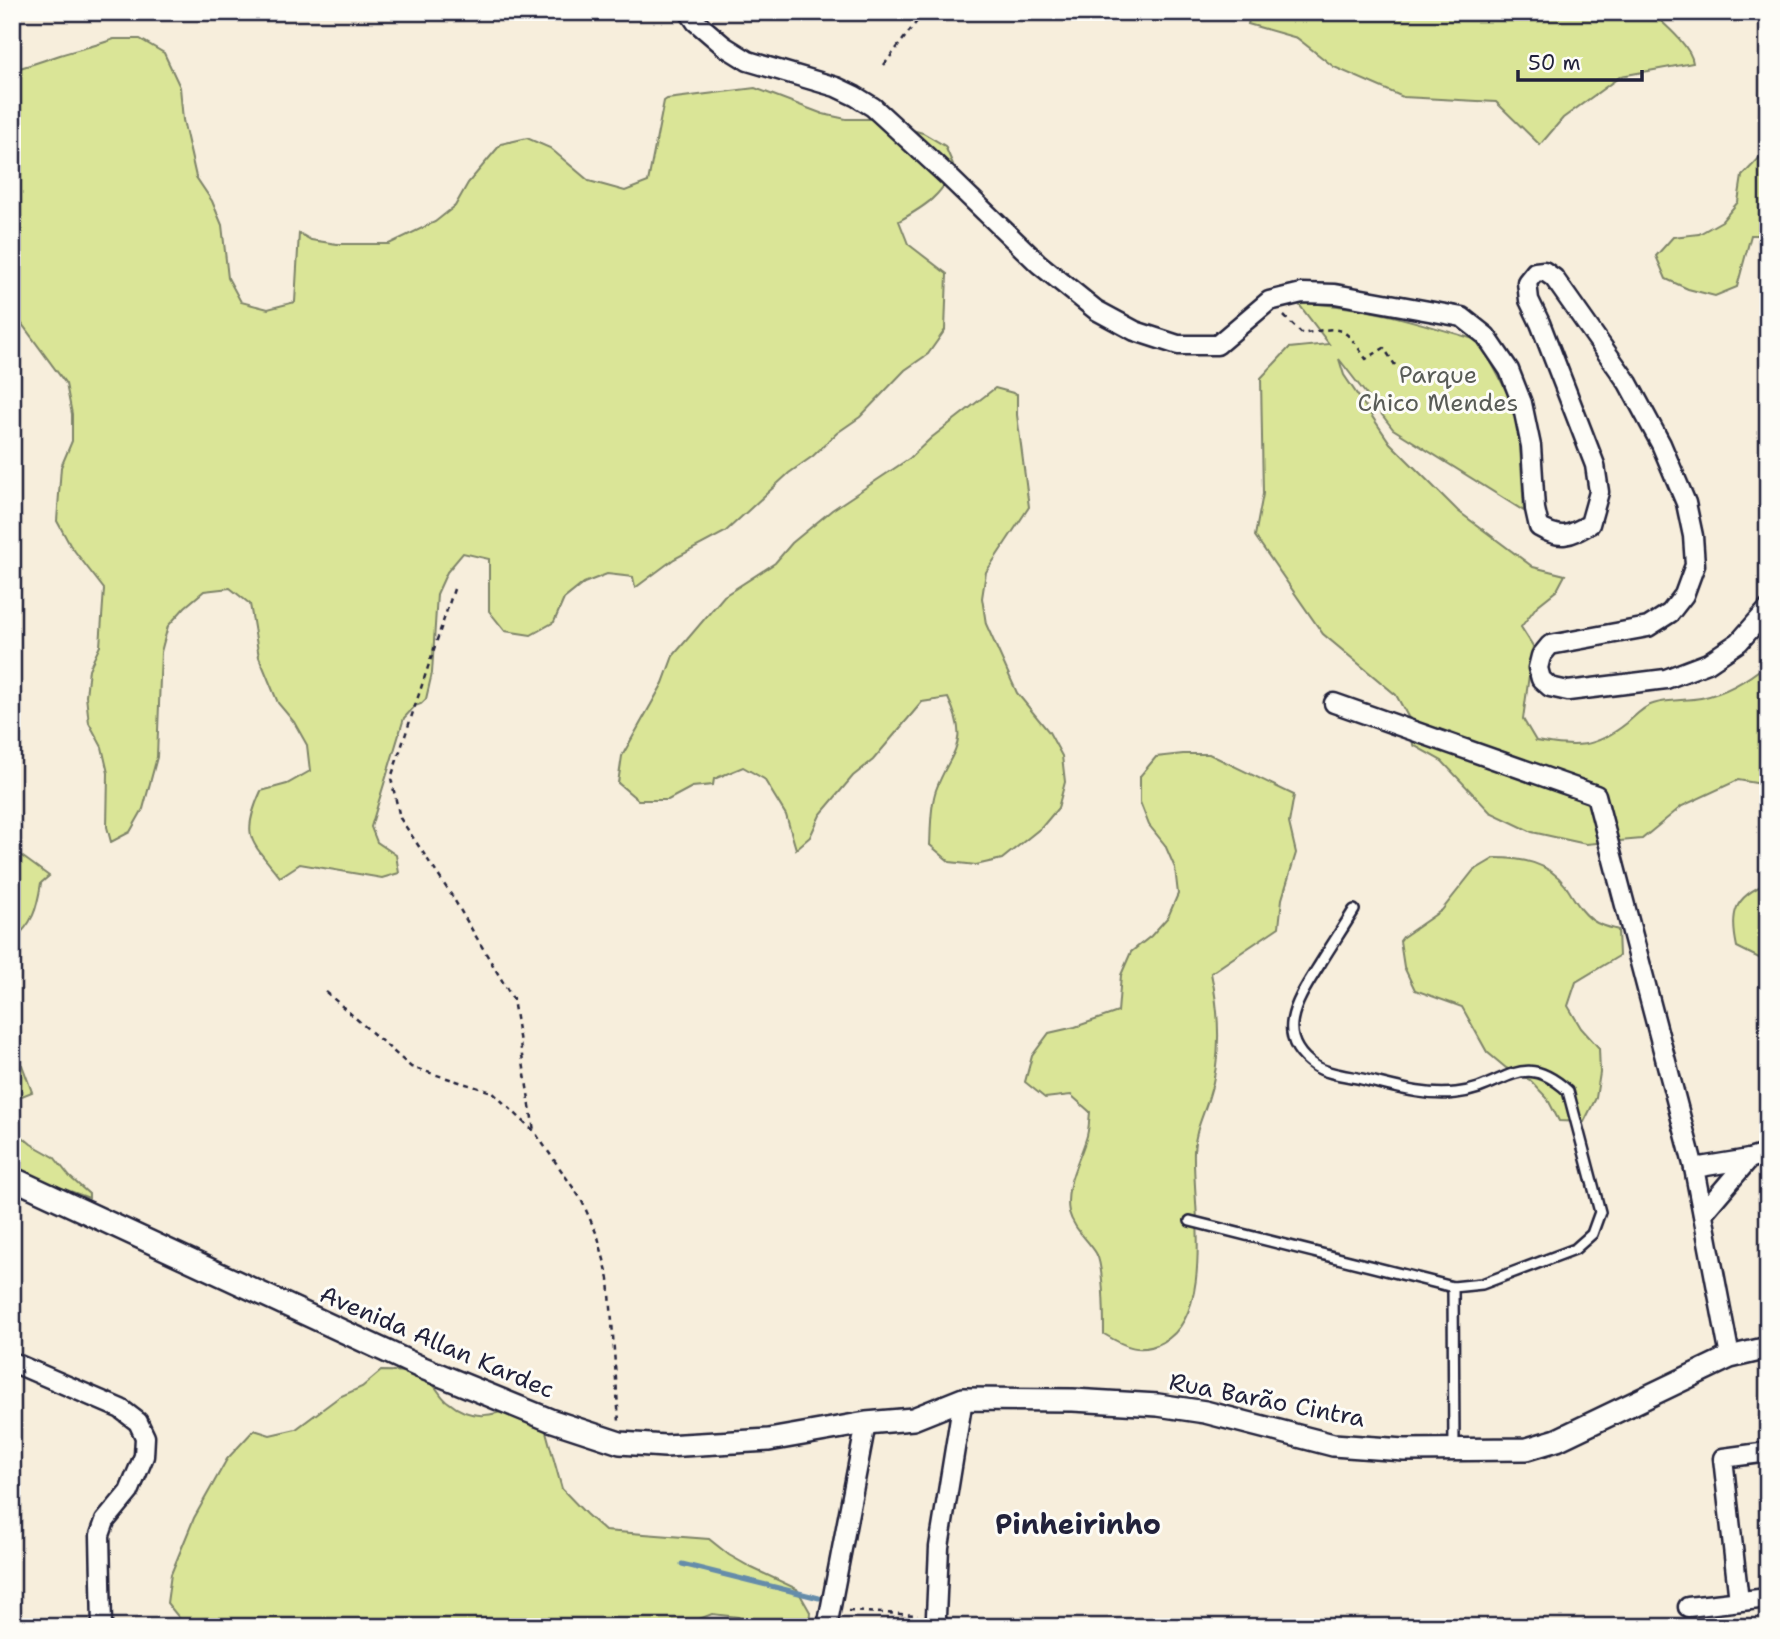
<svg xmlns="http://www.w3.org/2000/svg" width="1780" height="1639" font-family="'Shantell Sans',sans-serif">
  <rect width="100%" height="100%" fill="#f7eedc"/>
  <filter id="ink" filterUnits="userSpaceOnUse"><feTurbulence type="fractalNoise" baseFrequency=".0143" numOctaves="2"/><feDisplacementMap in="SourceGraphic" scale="14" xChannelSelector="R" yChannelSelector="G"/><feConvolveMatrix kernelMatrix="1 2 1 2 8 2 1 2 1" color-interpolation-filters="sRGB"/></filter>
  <g filter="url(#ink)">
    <g fill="#dae597" stroke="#7e8469" stroke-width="2">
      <path d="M 1251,12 L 1651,12 C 1664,24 1691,46 1693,63 L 1621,76 L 1563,118 L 1540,145 L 1496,102 L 1403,97 L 1334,67 L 1297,38 L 1248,24 Z"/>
      <path d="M 114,39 L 140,39 L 164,53 L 180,87 L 183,120 L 196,177 L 212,201 L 222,225 L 228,278 L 241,302 L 268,309 L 295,302 L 299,233 L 311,240 L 337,244 L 389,244 L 435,222 L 455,206 L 468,183 L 501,144 L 527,138 L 550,148 L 589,181 L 625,191 L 648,182 L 664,101 L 667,99 L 755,88 L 823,114 L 846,119 L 871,119 L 923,133 L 945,146 L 955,169 C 938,198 927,205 899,221 L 908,244 L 947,274 L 945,330 L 928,354 L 905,370 L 860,417 L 837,433 L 813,456 L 789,473 L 725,532 L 674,559 L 635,588 L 633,577 L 607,574 L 584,583 L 564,599 L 554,622 L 531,635 L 505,631 L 489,611 L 489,559 L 463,553 L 447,572 L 437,594 L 432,673 L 426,699 L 421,704 L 415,706 L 404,718 L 371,827 L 377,842 L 396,855 L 399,873 L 382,878 L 300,864 L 280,877 C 251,841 240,837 261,791 L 287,784 L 310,771 L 307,745 L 294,722 L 278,703 L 259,657 L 250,604 L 230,588 L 204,591 L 185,607 L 168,626 L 161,652 L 157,757 L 143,809 L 130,832 L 111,842 L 107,827 L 108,773 L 102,747 L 89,723 L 86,696 L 89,669 L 100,646 L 104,589 L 70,545 L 57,521 L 61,467 L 72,441 L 72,414 L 66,384 L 16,316 L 12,315 L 12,70 C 29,66 44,60 60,55 C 78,49 96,46 114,39 Z"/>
      <path d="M 1768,149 L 1768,235 L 1751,235 L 1737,287 L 1715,296 L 1688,289 L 1666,279 L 1656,256 L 1673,237 L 1699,234 L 1722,221 L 1738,202 L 1742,176 Z"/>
      <path d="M 1298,303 C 1361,304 1421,323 1480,341 L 1518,413 L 1524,511 L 1393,429 L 1339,359 L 1344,375 L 1390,443 L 1458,511 L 1533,567 L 1565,575 L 1557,590 L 1537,606 L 1521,627 L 1533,646 L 1523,719 L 1536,741 C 1576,747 1593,750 1627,723 C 1634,717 1644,706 1653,704 C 1668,699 1685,701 1701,698 C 1726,693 1749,679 1768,663 L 1768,785 L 1738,780 L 1682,806 L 1642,839 L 1586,844 L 1532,832 L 1490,812 L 1442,761 L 1413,745 L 1411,722 L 1396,695 L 1323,634 L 1255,536 L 1263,494 L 1261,378 L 1289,348 L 1329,344 Z"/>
      <path d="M 995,388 L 1017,394 L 1017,415 L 1029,507 L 986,572 L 982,598 L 986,624 L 1017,693 L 1049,732 L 1062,756 L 1065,782 L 1058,808 L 1042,827 L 1002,859 L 976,865 L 950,862 L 930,845 C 931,828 930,807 936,790 C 951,749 971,746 948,698 L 922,702 L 873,760 L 853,776 L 820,815 L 810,837 L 796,849 L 786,815 L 764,779 L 743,767 L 714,779 L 713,785 L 692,787 L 668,800 L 638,800 L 618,783 L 622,756 L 663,683 L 673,656 L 724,596 L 775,563 L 792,543 L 832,510 L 910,458 L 931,438 Z"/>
      <path d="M 1183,754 L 1209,754 L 1294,795 L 1289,823 L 1296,853 L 1282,899 L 1279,927 L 1211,973 C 1220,1015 1222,1059 1208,1100 C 1202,1118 1195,1132 1194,1151 C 1192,1202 1216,1313 1163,1342 C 1140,1355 1124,1346 1104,1334 C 1104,1317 1104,1266 1096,1253 C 1088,1240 1073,1228 1069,1212 C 1064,1186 1079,1162 1086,1139 C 1089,1131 1089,1121 1090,1112 L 1071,1095 L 1045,1098 L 1025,1082 L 1032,1056 L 1049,1033 L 1075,1027 L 1118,1012 L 1121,975 L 1131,952 L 1151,936 L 1168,917 L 1178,894 L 1175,868 L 1165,845 L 1149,825 L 1140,802 L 1140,776 L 1156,757 Z"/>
      <path d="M 12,849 L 49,876 L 41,883 C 37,909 33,924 12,941 Z"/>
      <path d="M 1495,858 C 1521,858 1548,862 1565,885 C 1574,898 1582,915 1597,923 C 1603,926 1611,928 1618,930 L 1619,956 L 1576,982 L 1568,1006 L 1581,1028 L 1599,1048 L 1600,1073 L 1596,1098 L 1584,1122 L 1559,1121 L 1547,1098 L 1530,1080 L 1506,1068 L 1487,1052 L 1462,1007 L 1415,990 L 1404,967 L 1400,941 L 1403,937 L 1442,910 L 1473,871 Z"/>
      <path d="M 1768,883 L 1768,960 L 1761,959 L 1737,947 C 1730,914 1733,897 1768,883 Z"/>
      <path d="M 12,1060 L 22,1065 L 32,1092 L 12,1100 Z"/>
      <path d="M 12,1128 L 31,1144 L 54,1157 L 70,1177 L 89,1194 L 89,1198 L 12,1170 Z"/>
      <path d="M 381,1371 C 398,1371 415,1371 429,1381 C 437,1386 440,1397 448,1402 C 472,1422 493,1416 520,1405 L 542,1417 L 562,1489 L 586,1514 L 605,1531 L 709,1539 L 729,1555 L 752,1568 L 797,1589 L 810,1612 L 809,1627 L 759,1627 L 738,1617 L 712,1614 L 689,1623 L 688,1627 L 241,1627 L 233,1623 L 184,1624 L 167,1603 L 171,1574 L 194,1518 L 227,1459 L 254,1430 L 270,1435 L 296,1429 L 339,1397 L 362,1387 Z"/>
    </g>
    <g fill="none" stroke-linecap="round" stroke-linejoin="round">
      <path stroke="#658caa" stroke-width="5" d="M 682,1564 L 819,1598"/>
      <g stroke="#22223b" stroke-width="14">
        <g id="service">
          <path d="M 1190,1221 L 1453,1287 L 1482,1284 L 1575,1249 L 1592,1234 L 1600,1212 L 1568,1091 C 1521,1048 1505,1088 1456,1093 C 1425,1097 1392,1086 1362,1079 C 1348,1076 1327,1074 1315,1066 C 1271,1036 1299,998 1320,964 C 1331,946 1343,928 1354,910"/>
          <path d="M 1453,1287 L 1454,1450"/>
        </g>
      </g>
      <g stroke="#22223b" stroke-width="23">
        <g id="minor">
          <path d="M 689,12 L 696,22 L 724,46 L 748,61 L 836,87 L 855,96 L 873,107 L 947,175 L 1039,264 L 1096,310 L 1135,331 L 1178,345 L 1217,345 L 1269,301 L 1302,293 L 1335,294 L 1462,317 L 1486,336 L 1509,370 L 1522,403 L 1531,446 L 1535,509 L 1539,527 C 1561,540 1569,536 1590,524 L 1599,492 L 1595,465 L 1540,323 L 1529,300 L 1527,282 L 1535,272 L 1544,271 L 1554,278 L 1628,383 L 1661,444 L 1686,503 L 1693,536 L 1695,565 L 1684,595 L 1670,613 L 1648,627 L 1550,645 L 1541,656 L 1538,668 L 1541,679 L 1550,687 L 1568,691 L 1666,679 L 1708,663 L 1739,642 L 1768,609"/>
          <path d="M 1334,703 L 1596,795 L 1694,1168 L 1730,1357"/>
          <path d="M 1694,1168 L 1749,1159 L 1768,1153"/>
          <path d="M 1703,1213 L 1749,1159"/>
          <path d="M 12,1362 L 121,1409 L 138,1422 L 145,1437 L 144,1456 L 129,1492 L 105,1521 L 100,1535 L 102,1627"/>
          <path d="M 1739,1601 L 1723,1458 L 1768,1452"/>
          <path d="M 1688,1607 L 1768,1598"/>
          <path d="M 827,1627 L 866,1423"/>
          <path d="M 937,1627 L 936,1616 L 939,1547 L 963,1399"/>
        </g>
      </g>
      <g stroke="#22223b" stroke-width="26">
        <path id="tertiary" d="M 12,1178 L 418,1366 L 550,1420 L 620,1443 L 665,1446 L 769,1440 L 866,1423 L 913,1419 L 963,1399 L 1073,1400 L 1158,1405 L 1205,1412 L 1333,1445 L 1404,1450 L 1527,1449 L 1557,1440 L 1730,1357 L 1768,1348"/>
      </g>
      <g stroke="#22223b" stroke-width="2.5" stroke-dasharray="5 5" stroke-linecap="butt">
        <path d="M 884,65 L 924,12"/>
        <path d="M 1284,316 L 1302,334 C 1342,326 1343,325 1366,359 L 1384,348 L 1395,365"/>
        <path d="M 454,589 L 391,778 L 400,818 L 452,896 L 513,999 L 534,1131"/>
        <path d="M 326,992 L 411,1067 L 492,1092 L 534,1131 L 581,1199 L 598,1237 L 609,1279 L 619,1422"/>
        <path d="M 848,1611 L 918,1615"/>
      </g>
      <use href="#service" stroke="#fdfcf7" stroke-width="9"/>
      <use href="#minor" stroke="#fdfcf7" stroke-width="18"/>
      <use href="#tertiary" stroke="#fdfcf7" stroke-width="21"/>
    </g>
  </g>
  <g text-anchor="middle" stroke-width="6" stroke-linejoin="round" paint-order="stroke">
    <g font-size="24" fill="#595c57" stroke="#fdfcf7">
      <text x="1438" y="383">Parque<tspan x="1438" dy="28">Chico Mendes</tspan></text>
    </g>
    <g font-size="24" fill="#22223b" stroke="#fdfcf7">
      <text transform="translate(437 1342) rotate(23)" y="8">Avenida Allan Kardec</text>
      <text transform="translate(1267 1400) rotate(11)" y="8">Rua Barão Cintra</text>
    </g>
    <g font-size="28" font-weight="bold" fill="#22223b" stroke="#fdfcf7">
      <text x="1078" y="1534">Pinheirinho</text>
    </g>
  </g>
  <rect width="1780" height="1639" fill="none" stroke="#fdfcf7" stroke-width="42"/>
  <rect x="21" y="21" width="1738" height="1597" fill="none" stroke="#22223b" stroke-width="2.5" filter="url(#ink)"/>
  <path d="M1518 70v10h124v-10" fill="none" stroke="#22223b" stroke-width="3.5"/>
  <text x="1528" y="70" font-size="21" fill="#22223b" stroke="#fdfcf7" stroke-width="5" paint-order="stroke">50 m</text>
</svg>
